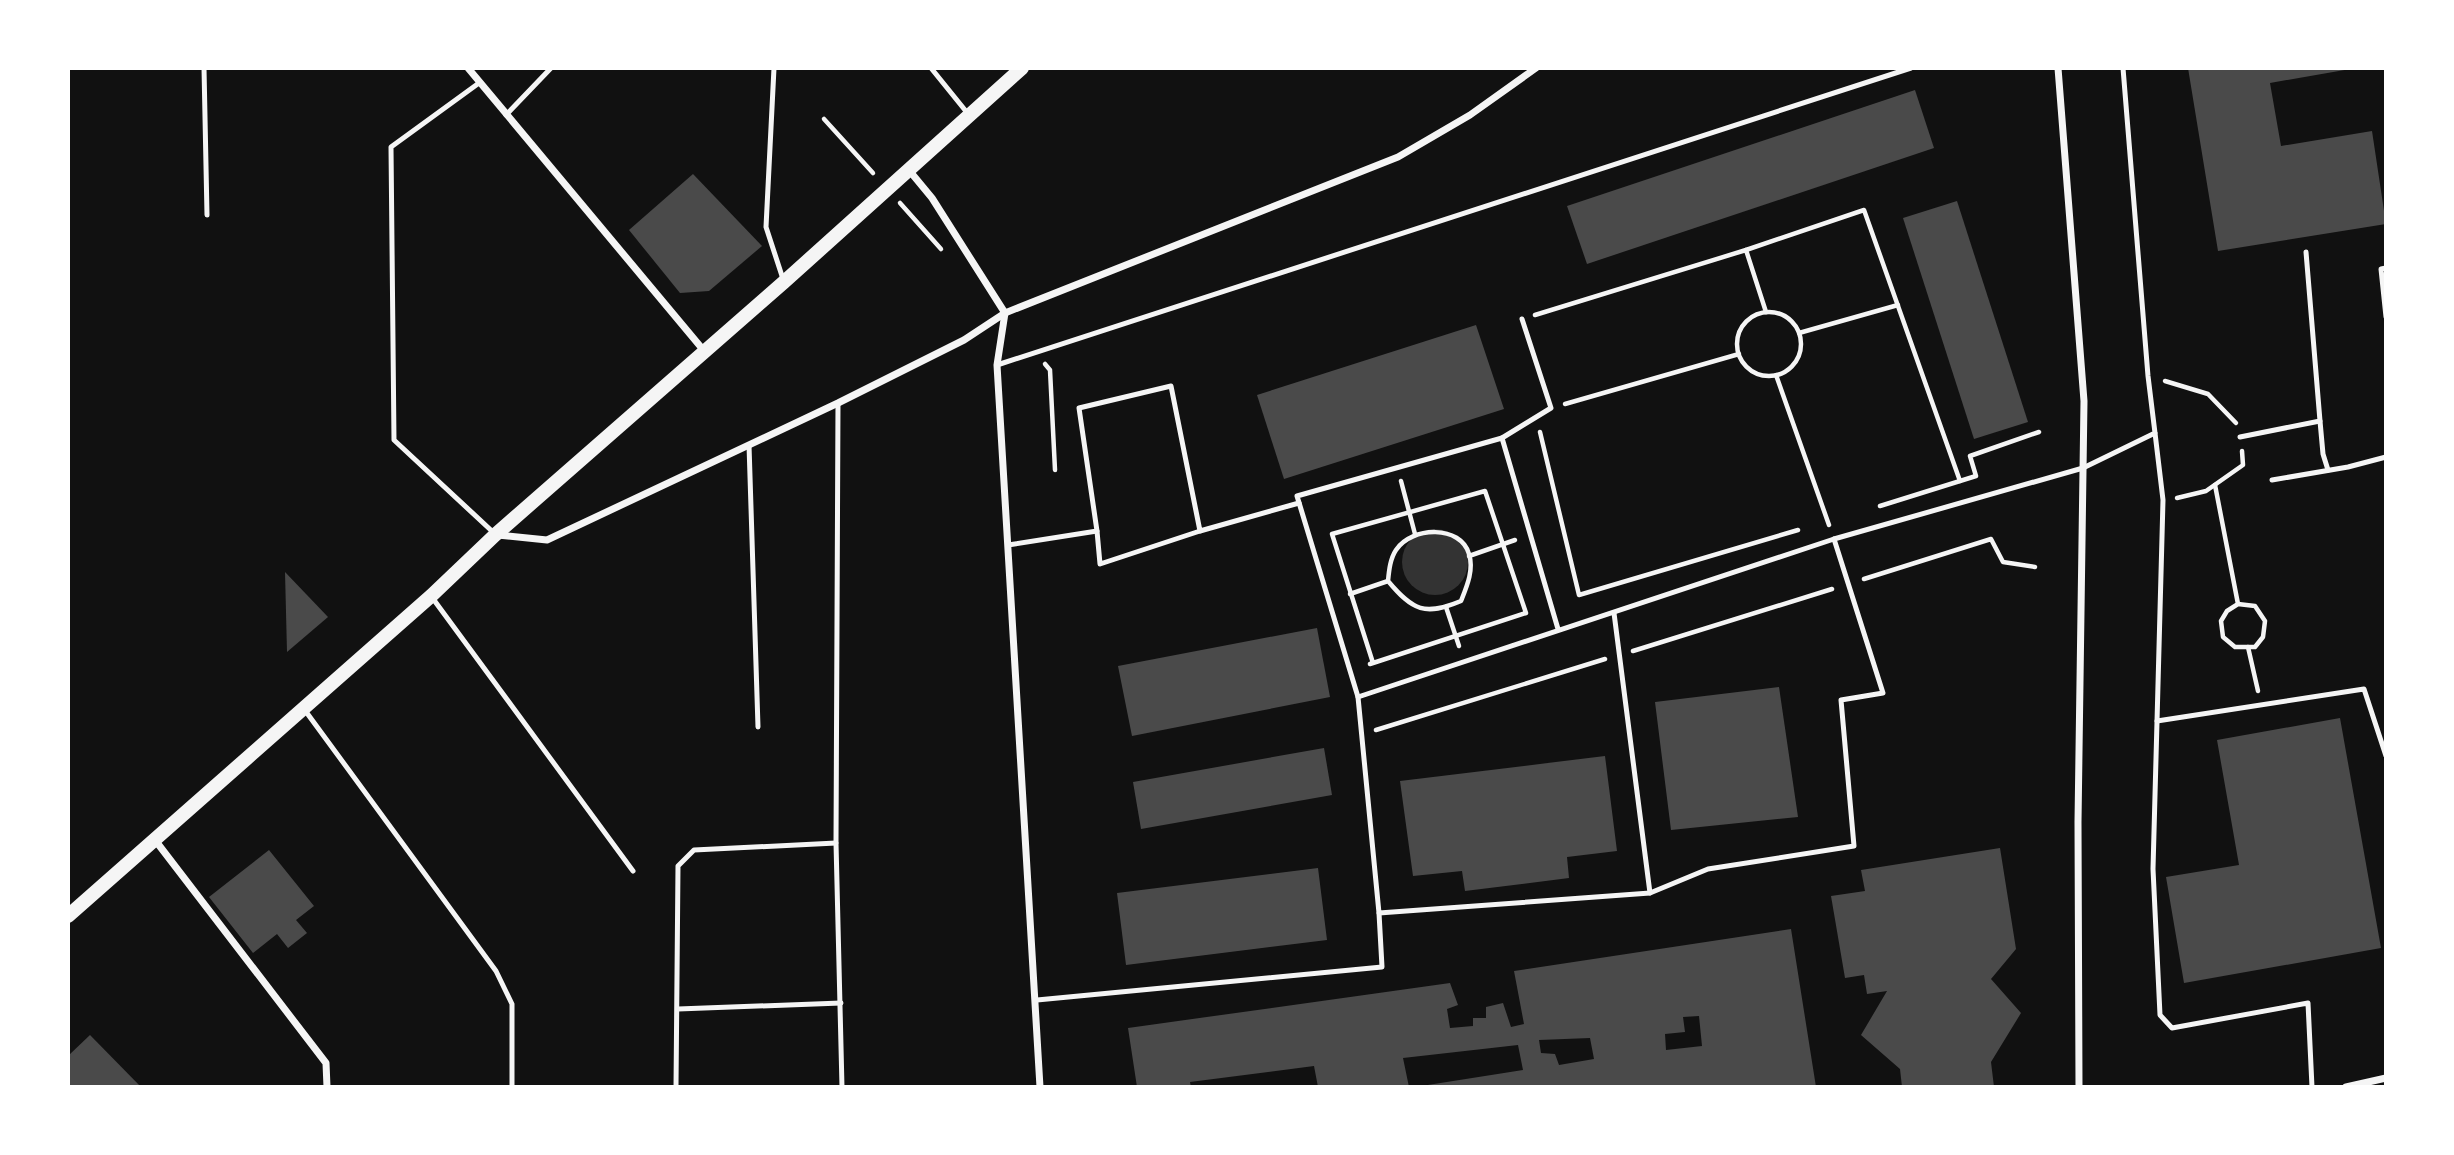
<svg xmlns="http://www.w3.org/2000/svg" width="2454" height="1155" font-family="'Golos Text',sans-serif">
  <rect width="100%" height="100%" fill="#111"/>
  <circle fill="#333" cx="1435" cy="562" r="33"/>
  <g fill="#4a4a4a" fill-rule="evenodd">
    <path d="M 2188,68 L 2356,68 L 2270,83 L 2281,146 L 2372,131 L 2386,224 L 2218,251 Z"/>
    <path d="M 1915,90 L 1934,148 L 1587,264 L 1567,206 Z"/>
    <path d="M 693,174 L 762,246 L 709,291 L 680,293 L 629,230 Z"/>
    <path d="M 1957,201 L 2028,422 L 1974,439 L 1903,218 Z"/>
    <path d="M 1476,325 L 1504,409 L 1284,479 L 1257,395 Z"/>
    <path d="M 285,572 L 328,617 L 287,652 Z"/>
    <path d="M 1317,628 L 1330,697 L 1132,736 L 1118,666 Z"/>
    <path d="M 1779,687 L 1798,817 L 1671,830 L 1655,702 Z"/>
    <path d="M 2340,718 L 2381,948 L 2184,983 L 2166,877 L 2239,865 L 2217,740 Z"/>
    <path d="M 1324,748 L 1332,795 L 1141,829 L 1133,782 Z"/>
    <path d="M 1605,756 L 1617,851 L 1567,857 L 1569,878 L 1465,891 L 1462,871 L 1413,876 L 1400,781 Z"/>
    <path d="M 2000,848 L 2016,949 L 1991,979 L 2021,1013 L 1991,1062 L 1994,1087 L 1902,1087 L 1900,1069 L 1861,1035 L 1887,991 L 1867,994 L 1864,975 L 1845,978 L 1831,896 L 1865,891 L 1861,870 Z"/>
    <path d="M 269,850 L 314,906 L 296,920 L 307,933 L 288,948 L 277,934 L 253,953 L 209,897 Z"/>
    <path d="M 1318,868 L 1327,940 L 1126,965 L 1117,893 Z"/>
    <path d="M 1791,929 L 1816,1087 L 1415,1087 L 1523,1070 L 1518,1045 L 1403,1058 L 1409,1087 L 1318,1087 L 1314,1066 L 1190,1082 L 1191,1087 L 1137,1087 L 1128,1028 L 1450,983 L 1458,1005 L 1447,1009 L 1450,1028 L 1473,1026 L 1473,1018 L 1486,1018 L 1486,1007 L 1503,1003 L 1511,1027 L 1524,1024 L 1514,971 ZM 1699,1016 L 1702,1046 L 1666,1050 L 1665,1034 L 1685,1032 L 1683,1017 ZM 1590,1038 L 1594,1059 L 1559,1065 L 1555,1054 L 1541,1053 L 1539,1040 Z"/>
    <path d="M 90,1035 L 141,1087 L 68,1087 L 68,1056 Z"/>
  </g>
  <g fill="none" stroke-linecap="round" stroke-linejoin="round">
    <g stroke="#f5f5f5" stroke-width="4.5">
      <path d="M 824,119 L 873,173"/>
      <path d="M 900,203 L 941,249"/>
      <path d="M 1746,250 L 1864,210 L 1960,481"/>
      <circle cx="1769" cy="344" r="32"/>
      <path d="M 1535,315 L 1746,250 L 1766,312"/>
      <path d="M 1799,333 L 1898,305"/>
      <path d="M 1045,364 L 1050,370 L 1055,470"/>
      <path d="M 1776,375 L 1829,525"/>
      <path d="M 2165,381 L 2208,394 L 2236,423"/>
      <path d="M 1565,404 L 1739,354"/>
      <path d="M 1540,432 L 1579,595 L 1798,530"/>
      <path d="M 1401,481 L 1415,534"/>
      <path d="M 2215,485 L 2238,604 L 2255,606 L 2265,621 L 2263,637 L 2255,647 L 2235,647 L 2223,637 L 2221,621 L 2227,611 L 2238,604"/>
      <path d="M 2177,498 L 2206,491 L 2243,465 L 2242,451"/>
      <path d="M 1880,506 L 1976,476 L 1970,456 L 2039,432"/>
      <path d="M 1469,556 L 1515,540"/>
      <path d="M 1864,579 L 1991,539 L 2003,562 L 2035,567"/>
      <path d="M 1350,594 L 1388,581 C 1389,571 1390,559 1396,550 C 1412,526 1461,525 1469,554 C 1474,570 1467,586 1461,601 C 1425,616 1413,611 1388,581"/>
      <path d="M 1446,607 L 1459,646"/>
      <path d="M 2248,647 L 2258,691"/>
      <path d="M 1633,651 L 1832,589"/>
      <path d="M 1370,664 L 1526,613 L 1485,491 L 1332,534 L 1373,663"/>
      <path d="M 1376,730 L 1605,659"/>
    </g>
    <g stroke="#f5f5f5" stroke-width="5">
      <path d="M 204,68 L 207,215"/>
      <path d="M 774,68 L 766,227 L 783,279"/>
      <path d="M 931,68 L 969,115"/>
      <path d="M 479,83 L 391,147 L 394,440 L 494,533"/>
      <path d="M 506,115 L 551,68"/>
      <path d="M 2386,268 L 2381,269 L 2386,317"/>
      <path d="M 997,365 L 1911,68"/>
      <path d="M 838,403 L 836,843 L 842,1087"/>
      <path d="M 2320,421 L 2323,454 L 2328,470"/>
      <path d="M 2155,433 L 2163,500 L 2153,869 L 2160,1015 L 2172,1028 L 2308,1003 L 2312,1087"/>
      <path d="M 2240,437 L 2320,421 L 2306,252"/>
      <path d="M 1502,438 L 1551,408 L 1522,319"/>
      <path d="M 749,445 L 758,727"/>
      <path d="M 2272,480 L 2348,467 L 2386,457"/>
      <path d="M 1097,531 L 1100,564 L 1200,531"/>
      <path d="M 1008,545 L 1097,531 L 1079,408 L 1171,386 L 1200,531 L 1299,503"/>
      <path d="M 431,596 L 633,871"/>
      <path d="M 1614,613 L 1650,893"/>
      <path d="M 1558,629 L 1502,438 L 1297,496 L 1358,697 L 1834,539 L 2083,468 L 2155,433 L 2148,376 L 2123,68"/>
      <path d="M 1358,697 L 1379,913 L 1650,893 L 1708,869 L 1854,846 L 1841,700 L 1883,693 L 1834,539"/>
      <path d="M 304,709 L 496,971 L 512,1004 L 512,1087"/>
      <path d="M 2157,721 L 2364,689 L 2386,756"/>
      <path d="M 1037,1000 L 1382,967 L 1379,913"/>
      <path d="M 678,1009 L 841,1003"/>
      <path d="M 676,1087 L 678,866 L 694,850 L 836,843"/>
    </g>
    <g stroke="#f5f5f5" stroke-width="7">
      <path d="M 468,68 L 705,352"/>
      <path d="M 2058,68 L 2084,401 L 2078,822 L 2079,1087"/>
      <path d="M 908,169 L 932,198 L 1005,313 L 997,365 L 1040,1087"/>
      <path d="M 498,535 L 547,540 L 838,403 L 964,340 L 1005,313 L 1398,157 L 1470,115 L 1536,68"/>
      <path d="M 155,840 L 326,1063 L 327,1087"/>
      <path d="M 2346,1087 L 2386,1078"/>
    </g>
    <path stroke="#f5f5f5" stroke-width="14" d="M 68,916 L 431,596 L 495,535 L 784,282 L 1022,68"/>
  </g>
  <rect width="2454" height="1155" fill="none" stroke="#ffffff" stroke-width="140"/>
</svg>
